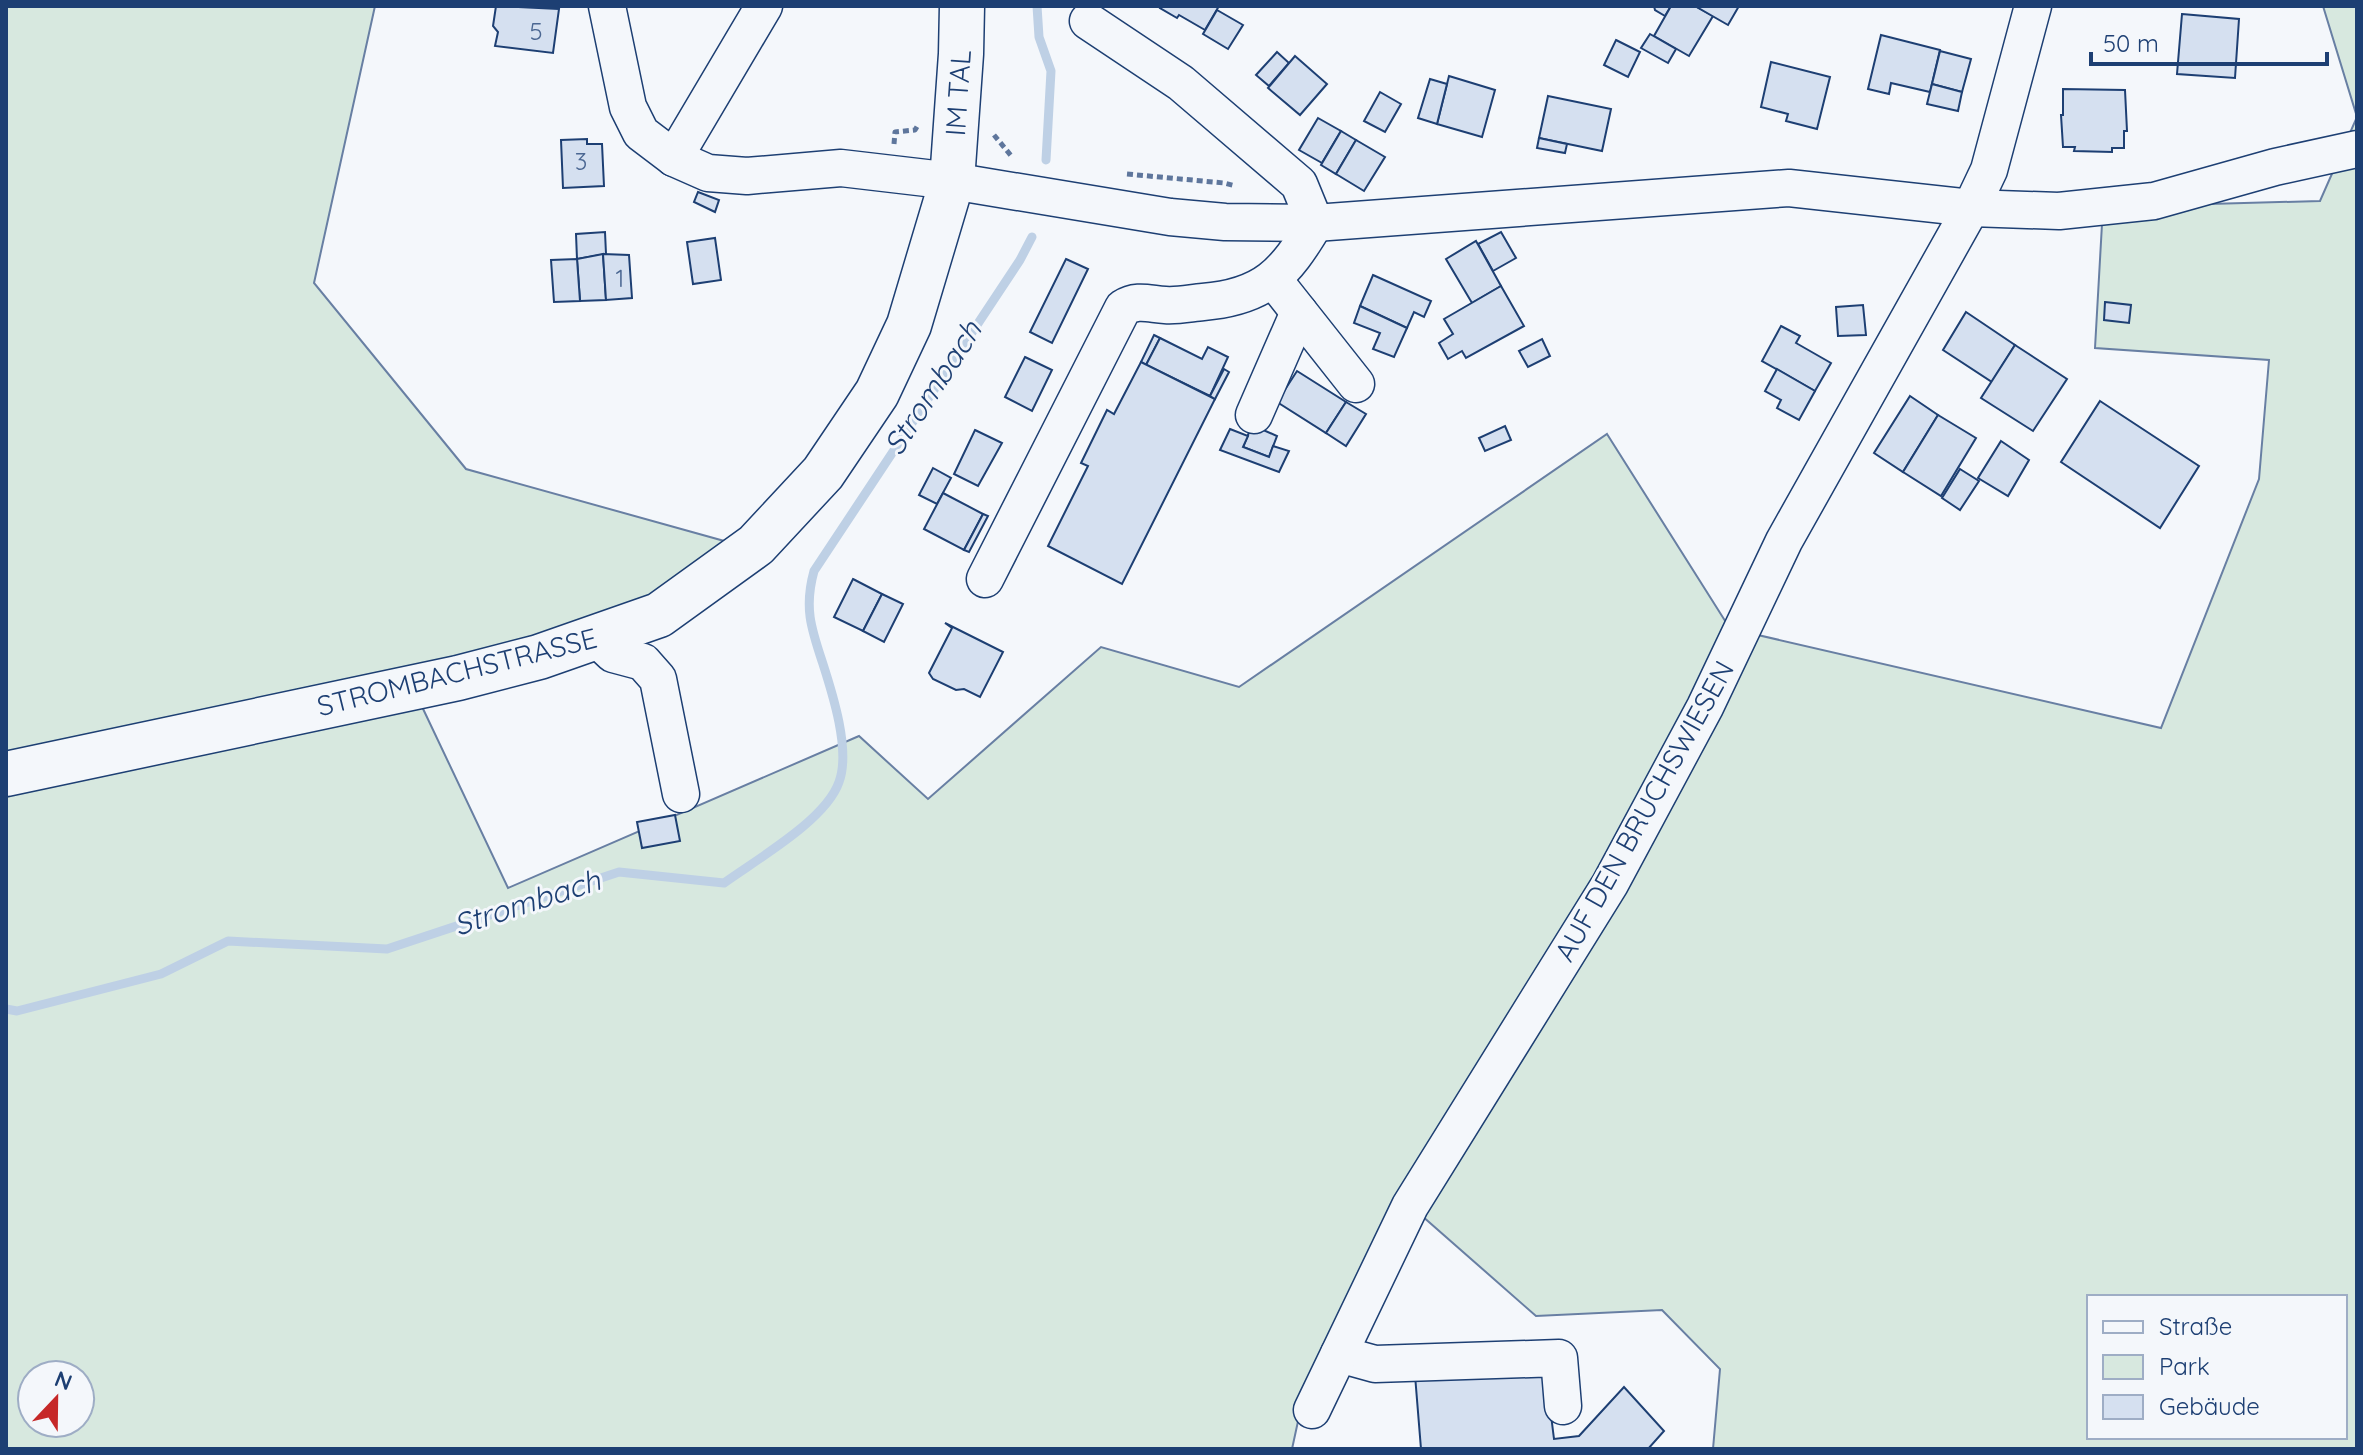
<svg xmlns="http://www.w3.org/2000/svg" width="2363" height="1455" font-family="Quicksand,sans-serif">
  <rect width="100%" height="100%" fill="#f4f7fb"/>
  <g fill="#d7e8df" stroke="#687fa3" stroke-width="2" fill-rule="evenodd">
    <path d="M 6,6 L 375,6 L 314,283 L 466,469 L 735,544 L 650,608 L 542,649 L 6,760 Z"/>
    <path d="M 2323,6 L 2357,6 L 2357,1449 L 1713,1449 L 1720,1369 L 1662,1310 L 1536,1316 L 1413,1208 L 1749,633 L 2161,728 L 2259,479 L 2269,360 L 2095,348 L 2102,224 L 2209,204 L 2320,201 L 2357,117 ZM 2089,1297 L 2345,1297 L 2345,1437 L 2089,1437 Z"/>
    <path d="M 1607,434 L 1729,627 L 1695,706 L 1300,1412 L 1292,1449 L 6,1449 L 6,784 L 416,694 L 508,888 L 859,736 L 928,799 L 1101,647 L 1239,687 ZM 32,1375 L 80,1375 L 80,1423 L 32,1423 Z"/>
  </g>
  <g fill="none" stroke-linecap="round" stroke-linejoin="round">
    <g stroke="#bed0e5" stroke-width="9">
      <path d="M 1037,6 L 1039,37 L 1051,71 L 1046,160"/>
      <path d="M 6,1009 L 17,1011 L 161,974 L 228,941 L 387,949 L 619,872 L 724,883 C 757,859 826,820 839,782 C 851,750 832,692 822,661 C 811,628 804,607 814,571 L 1020,260 L 1032,237"/>
    </g>
  </g>
  <g fill="#d5e0f0" stroke="#1d3f73" stroke-width="2">
    <path d="M 496,6 L 559,9 L 553,53 L 495,46 L 498,32 L 493,26 Z"/>
    <path d="M 1161,6 L 1219,6 L 1205,30 L 1179,15 L 1177,18 L 1160,8 Z"/>
    <path d="M 1654,6 L 1671,6 L 1665,16 L 1655,10 Z"/>
    <path d="M 1671,6 L 1695,6 L 1713,16 L 1689,56 L 1654,36 Z"/>
    <path d="M 1695,6 L 1739,6 L 1728,25 Z"/>
    <path d="M 1217,10 L 1243,25 L 1228,49 L 1203,34 Z"/>
    <path d="M 2182,14 L 2239,19 L 2235,78 L 2177,74 Z"/>
    <path d="M 1650,34 L 1676,49 L 1668,63 L 1641,48 Z"/>
    <path d="M 1881,35 L 1940,50 L 1930,92 L 1891,83 L 1889,94 L 1868,89 Z"/>
    <path d="M 1616,40 L 1640,52 L 1628,77 L 1604,65 Z"/>
    <path d="M 1940,51 L 1971,59 L 1962,92 L 1932,84 Z"/>
    <path d="M 1277,52 L 1289,63 L 1269,86 L 1256,75 Z"/>
    <path d="M 1295,56 L 1327,84 L 1300,115 L 1268,88 Z"/>
    <path d="M 1771,62 L 1830,77 L 1817,129 L 1786,121 L 1788,114 L 1761,107 Z"/>
    <path d="M 1449,76 L 1495,90 L 1482,137 L 1437,124 Z"/>
    <path d="M 1430,79 L 1447,84 L 1437,124 L 1418,118 Z"/>
    <path d="M 1932,84 L 1962,92 L 1958,111 L 1927,104 Z"/>
    <path d="M 2063,89 L 2125,90 L 2127,131 L 2124,131 L 2124,148 L 2112,148 L 2112,152 L 2074,151 L 2075,147 L 2063,147 L 2061,115 L 2063,115 Z"/>
    <path d="M 1380,92 L 1401,104 L 1385,132 L 1364,121 Z"/>
    <path d="M 1548,96 L 1611,109 L 1602,151 L 1539,138 Z"/>
    <path d="M 1318,118 L 1341,131 L 1322,163 L 1299,150 Z"/>
    <path d="M 1341,131 L 1356,140 L 1336,174 L 1321,165 Z"/>
    <path d="M 1539,138 L 1567,144 L 1565,153 L 1537,148 Z"/>
    <path d="M 587,139 L 587,144 L 602,144 L 604,186 L 563,188 L 561,140 Z"/>
    <path d="M 1356,140 L 1385,157 L 1364,191 L 1336,174 Z"/>
    <path d="M 698,192 L 719,200 L 715,212 L 694,202 Z"/>
    <path d="M 605,232 L 606,254 L 577,259 L 576,234 Z"/>
    <path d="M 1501,232 L 1516,258 L 1493,271 L 1478,244 Z"/>
    <path d="M 715,238 L 721,280 L 693,284 L 687,242 Z"/>
    <path d="M 1476,241 L 1501,286 L 1472,303 L 1446,259 Z"/>
    <path d="M 603,254 L 606,300 L 580,301 L 577,259 Z"/>
    <path d="M 603,254 L 629,255 L 632,298 L 606,300 Z"/>
    <path d="M 577,259 L 580,301 L 554,302 L 551,260 Z"/>
    <path d="M 1066,259 L 1088,269 L 1052,343 L 1030,332 Z"/>
    <path d="M 1373,275 L 1431,301 L 1424,317 L 1414,312 L 1407,328 L 1360,306 Z"/>
    <path d="M 1501,286 L 1524,326 L 1466,358 L 1462,351 L 1448,359 L 1439,343 L 1453,334 L 1444,319 Z"/>
    <path d="M 2105,302 L 2131,305 L 2129,323 L 2104,320 Z"/>
    <path d="M 1863,305 L 1866,335 L 1838,336 L 1836,307 Z"/>
    <path d="M 1360,306 L 1407,328 L 1394,357 L 1373,349 L 1380,333 L 1354,323 Z"/>
    <path d="M 1966,312 L 2015,345 L 1992,382 L 1943,350 Z"/>
    <path d="M 1781,326 L 1800,336 L 1796,343 L 1831,363 L 1815,391 L 1762,361 Z"/>
    <path d="M 1154,335 L 1160,338 L 1146,365 L 1141,362 Z"/>
    <path d="M 1160,338 L 1202,359 L 1208,347 L 1228,357 L 1210,396 L 1146,365 Z"/>
    <path d="M 1542,339 L 1550,356 L 1528,367 L 1519,351 Z"/>
    <path d="M 2015,345 L 2067,379 L 2033,431 L 1981,398 Z"/>
    <path d="M 1025,357 L 1052,370 L 1032,411 L 1005,397 Z"/>
    <path d="M 1141,362 L 1215,399 L 1122,584 L 1048,546 L 1088,466 L 1081,463 L 1107,410 L 1114,414 Z"/>
    <path d="M 1224,369 L 1229,372 L 1215,399 L 1210,396 Z"/>
    <path d="M 1777,369 L 1815,391 L 1799,420 L 1777,408 L 1781,400 L 1765,391 Z"/>
    <path d="M 1297,371 L 1346,402 L 1326,433 L 1277,402 Z"/>
    <path d="M 1910,396 L 1938,415 L 1903,472 L 1874,453 Z"/>
    <path d="M 2100,401 L 2199,466 L 2160,528 L 2061,462 Z"/>
    <path d="M 1346,402 L 1366,414 L 1346,446 L 1326,433 Z"/>
    <path d="M 1938,415 L 1976,438 L 1941,496 L 1903,472 Z"/>
    <path d="M 1252,425 L 1277,436 L 1269,457 L 1243,447 Z"/>
    <path d="M 1505,426 L 1511,440 L 1485,451 L 1479,438 Z"/>
    <path d="M 1230,429 L 1248,436 L 1243,447 L 1269,457 L 1273,446 L 1289,451 L 1279,472 L 1220,450 Z"/>
    <path d="M 975,430 L 1002,443 L 978,486 L 954,474 Z"/>
    <path d="M 2001,441 L 2029,460 L 2008,496 L 1978,478 Z"/>
    <path d="M 933,468 L 951,478 L 937,504 L 919,495 Z"/>
    <path d="M 1960,469 L 1979,481 L 1960,510 L 1942,498 Z"/>
    <path d="M 943,493 L 983,514 L 964,550 L 924,529 Z"/>
    <path d="M 983,514 L 988,516 L 969,552 L 964,550 Z"/>
    <path d="M 853,579 L 882,594 L 863,631 L 834,617 Z"/>
    <path d="M 882,594 L 903,604 L 884,642 L 863,631 Z"/>
    <path d="M 945,623 L 1003,652 L 980,697 L 964,689 L 956,690 L 933,679 L 929,673 L 952,628 Z"/>
    <path d="M 675,815 L 680,841 L 642,848 L 637,822 Z"/>
    <path d="M 1545,1367 L 1554,1439 L 1579,1436 L 1624,1387 L 1664,1431 L 1648,1449 L 1421,1449 L 1415,1375 Z"/>
  </g>
  <g fill="none" stroke-linecap="round" stroke-linejoin="round">
    <g stroke="#1d3f73" stroke-width="39">
      <g id="minor">
        <path d="M 607,6 L 628,107 L 641,133 L 674,158 L 708,173 L 747,176 L 841,168 L 952,181 L 1170,217 L 1225,222 L 1315,223 L 1789,188 L 1971,208 L 2059,211 L 2154,201 L 2275,167 L 2357,149"/>
        <path d="M 674,158 L 764,6"/>
        <path d="M 1273,279 L 1356,384"/>
        <path d="M 1254,415 L 1299,312"/>
        <path d="M 985,579 L 1123,308 C 1137,299 1149,304 1165,305 C 1178,306 1191,303 1203,302 C 1264,297 1285,274 1315,223 L 1299,184 L 1181,83 L 1088,21"/>
        <path d="M 596,638 L 613,654 L 643,662 L 658,679 L 681,794"/>
        <path d="M 1339,1354 L 1375,1364 L 1559,1358 L 1563,1406"/>
        <path d="M 1312,1410 L 1410,1206 L 1610,884 L 1705,707 L 1784,541 L 1971,208 L 1989,170 L 2033,6"/>
      </g>
    </g>
    <g stroke="#1d3f73" stroke-width="47">
      <path id="major" d="M 6,774 L 458,678 L 539,657 L 659,615 L 756,545 L 823,473 L 877,393 L 909,325 L 952,181 L 961,54 L 962,6"/>
    </g>
    <g stroke="#5e769c" stroke-width="5" stroke-dasharray="6 4" stroke-linecap="butt">
      <path d="M 994,135 L 1013,158"/>
      <path d="M 894,144 L 895,132 L 915,130 L 918,125"/>
      <path d="M 1127,174 L 1224,183 L 1236,186"/>
    </g>
    <use href="#minor" stroke="#f4f7fb" stroke-width="36"/>
    <use href="#major" stroke="#f4f7fb" stroke-width="44"/>
  </g>
  <g text-anchor="middle" stroke-width="6" stroke-linejoin="round" paint-order="stroke">
    <g font-size="24" fill="#4b6792">
      <text x="536" y="40">5</text>
      <text x="581" y="170">3</text>
      <text x="620" y="287">1</text>
    </g>
    <g font-size="28" fill="#1d3f73" stroke="#f4f7fb">
      <text transform="translate(958 93) rotate(-86)" y="10">IM TAL</text>
      <text transform="translate(457 672) rotate(-14)" y="10">STROMBACHSTRASSE</text>
      <text transform="translate(1644 811) rotate(-61)" y="10">AUF DEN BRUCHSWIESEN</text>
    </g>
    <g font-size="30" font-style="italic" fill="#1d3f73" stroke="#f4f7fb">
      <text transform="translate(933 388) rotate(-57)" y="10">Strombach</text>
      <text transform="translate(527 903) rotate(-18)" y="10">Strombach</text>
    </g>
  </g>
  <rect width="2363" height="1455" fill="none" stroke="#1d3f73" stroke-width="16"/>
  <rect x="2087" y="1295" width="260" height="144" fill="#f4f7fb" stroke="#9eadc5" stroke-width="2"/>
  <rect x="2103" y="1321" width="40" height="12" fill="#f4f7fb" stroke="#9eadc5" stroke-width="2"/>
  <text x="2159" y="1335" font-size="24" fill="#1d3f73">Straße</text>
  <rect x="2103" y="1355" width="40" height="24" fill="#d7e8df" stroke="#9eadc5" stroke-width="2"/>
  <text x="2159" y="1375" font-size="24" fill="#1d3f73">Park</text>
  <rect x="2103" y="1395" width="40" height="24" fill="#d5e0f0" stroke="#9eadc5" stroke-width="2"/>
  <text x="2159" y="1415" font-size="24" fill="#1d3f73">Gebäude</text>
  <g transform="translate(56 1399) rotate(22)"><circle r="38" fill="#f4f7fb" stroke="#9eadc5" stroke-width="2"/>
  <path d="M0-6L14 30L0 20L-14 30Z" fill="#c62828"/>
  <text y="-12" font-size="22" font-weight="bold" text-anchor="middle" fill="#1d3f73">N</text>
  </g>
  <path d="M2091 52v12h236v-12" fill="none" stroke="#1d3f73" stroke-width="4"/>
  <text x="2103" y="52" font-size="24" fill="#1d3f73" stroke="#f4f7fb" stroke-width="6" paint-order="stroke">50 m</text>
</svg>
